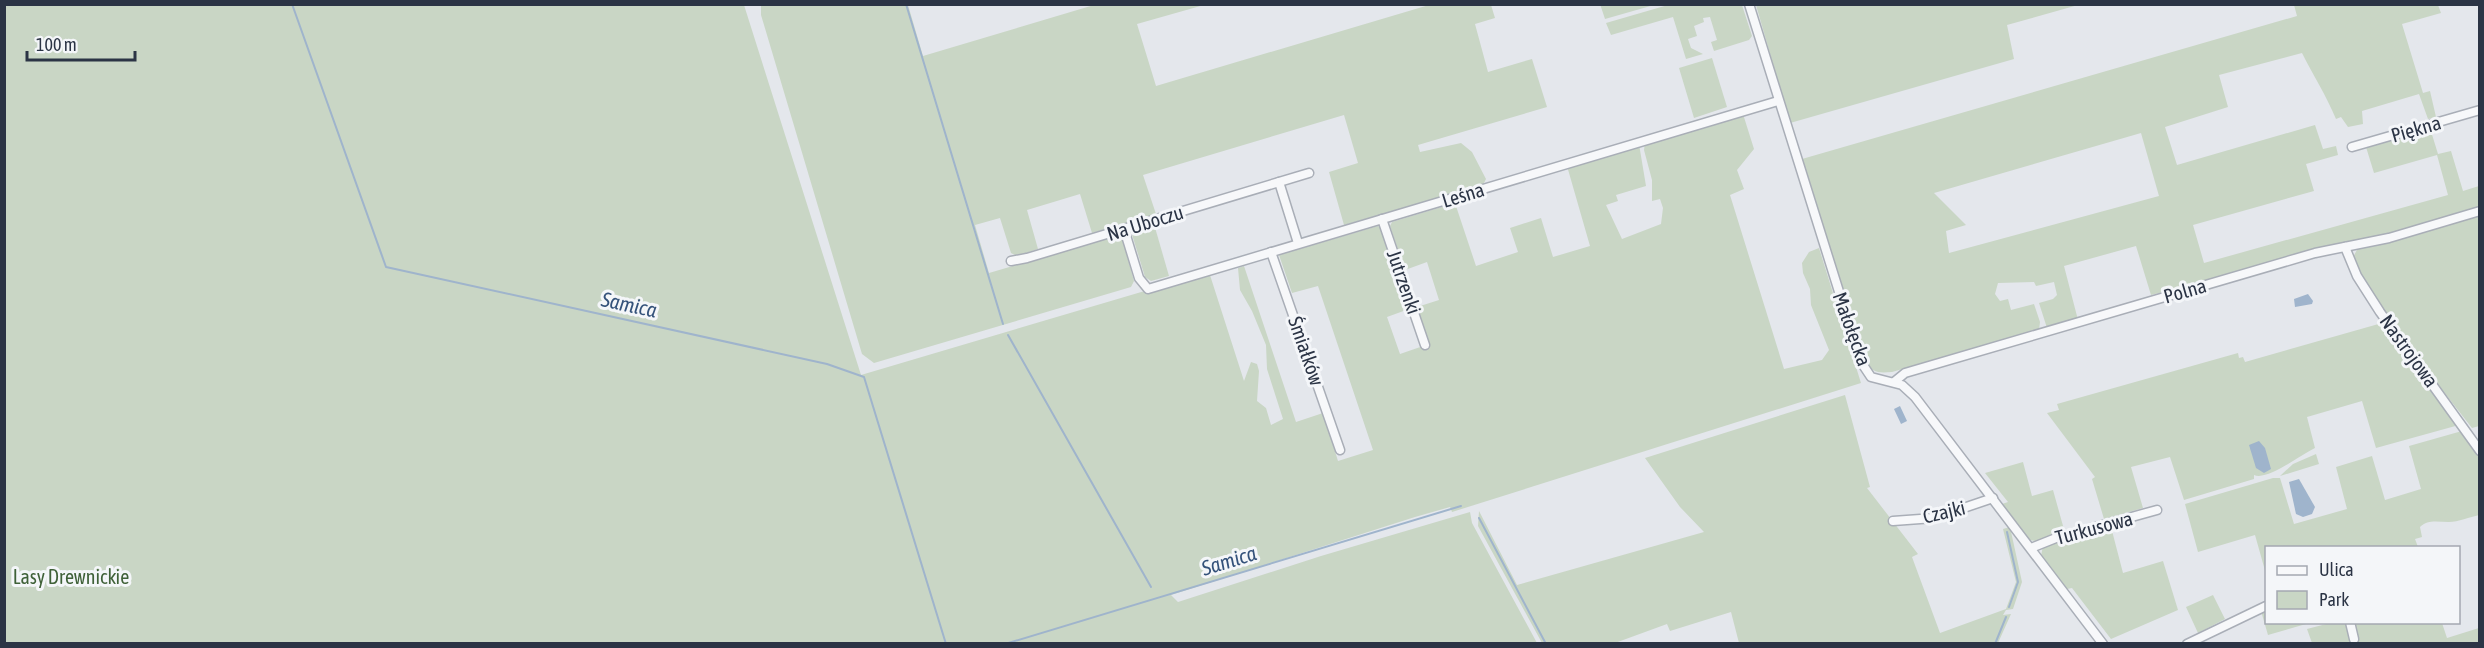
<svg xmlns="http://www.w3.org/2000/svg" width="2484" height="648" font-family="'Asap Condensed',sans-serif">
  <rect width="100%" height="100%" fill="#e4e7ec"/>
  <g fill="#c9d6c5" fill-rule="evenodd">
    <path d="M 1600,4 L 1654,4 L 1654,5 L 1605,19 Z"/>
    <path d="M 4,5 L 744,5 L 861,375 L 1209,272 L 1244,381 L 1251,362 L 1257,364 L 1259,371 L 1257,401 L 1266,408 L 1271,425 L 1283,419 L 1267,369 L 1266,345 L 1252,311 L 1240,290 L 1238,268 L 1244,266 L 1296,422 L 1323,413 L 1338,461 L 1373,450 L 1318,286 L 1292,293 L 1279,255 L 1378,226 L 1382,228 L 1409,309 L 1387,317 L 1400,354 L 1429,344 L 1417,307 L 1439,300 L 1427,262 L 1405,270 L 1390,226 L 1392,222 L 1455,203 L 1476,266 L 1518,252 L 1510,228 L 1541,218 L 1553,257 L 1590,246 L 1567,166 L 1639,144 L 1646,186 L 1616,195 L 1618,201 L 1606,205 L 1622,239 L 1661,224 L 1663,208 L 1660,199 L 1652,201 L 1652,180 L 1644,150 L 1645,143 L 1743,114 L 1754,149 L 1737,170 L 1744,189 L 1730,195 L 1784,369 L 1822,360 L 1829,350 L 1811,305 L 1810,289 L 1803,273 L 1802,263 L 1809,252 L 1819,248 L 1861,383 L 1452,512 L 1450,507 L 1415,517 L 1171,595 L 1178,602 L 1321,556 L 1470,512 L 1472,523 L 1537,643 L 5,643 Z"/>
    <path d="M 761,5 L 908,5 L 923,56 L 1094,5 L 1204,5 L 1137,24 L 1156,86 L 1429,5 L 1491,5 L 1495,18 L 1475,24 L 1488,72 L 1532,59 L 1547,107 L 1418,145 L 1420,152 L 1461,143 L 1472,152 L 1486,179 L 1483,185 L 1344,225 L 1329,172 L 1358,163 L 1344,115 L 1143,175 L 1156,214 L 1092,233 L 1080,194 L 1027,210 L 1038,249 L 1017,256 L 1011,253 L 1000,218 L 975,225 L 989,273 L 1121,234 L 1134,281 L 1131,287 L 874,363 L 862,354 L 761,15 Z"/>
    <path d="M 1668,5 L 1742,5 L 1752,36 L 1749,40 L 1714,51 L 1711,42 L 1717,40 L 1710,17 L 1703,18 L 1704,22 L 1694,26 L 1697,36 L 1688,39 L 1691,48 L 1703,54 L 1686,59 L 1673,17 L 1611,35 L 1606,23 Z"/>
    <path d="M 1756,5 L 2078,5 L 2007,25 L 2014,59 L 1790,123 Z"/>
    <path d="M 2294,5 L 2438,5 L 2441,13 L 2402,24 L 2423,93 L 2430,91 L 2436,117 L 2428,119 L 2419,94 L 2362,111 L 2363,124 L 2348,127 L 2341,117 L 2336,119 C 2326,95 2313,75 2302,53 L 2219,75 L 2228,107 L 2165,127 L 2177,165 L 2315,125 L 2323,149 L 2336,146 L 2338,155 L 2306,164 L 2314,191 L 2193,225 L 2204,263 L 2448,195 L 2437,155 L 2374,173 L 2366,147 L 2430,128 L 2438,154 L 2451,151 L 2463,191 L 2479,186 L 2479,207 L 2394,233 L 2151,295 L 2136,246 L 2064,266 L 2078,320 L 2047,328 L 2039,303 L 2053,299 L 2057,295 L 2054,282 L 2036,286 L 2034,282 L 1998,283 L 1995,294 L 2000,301 L 2008,299 L 2011,310 L 2034,304 L 2040,322 L 2039,330 L 1892,372 C 1878,373 1873,373 1865,362 L 1802,159 L 2297,16 ZM 2141,133 L 2159,196 L 1949,253 L 1946,231 L 1966,225 L 1934,193 Z"/>
    <path d="M 1712,58 L 1727,107 L 1694,118 L 1679,68 Z"/>
    <path d="M 2479,214 L 2479,426 L 2472,428 L 2393,327 L 2352,259 L 2358,248 L 2411,236 Z"/>
    <path d="M 1154,224 L 1169,276 L 1151,281 L 1145,277 L 1131,231 Z"/>
    <path d="M 2382,323 L 2459,425 L 2376,448 L 2362,401 L 2307,417 L 2315,448 C 2300,455 2268,481 2254,475 L 2254,479 L 2184,500 L 2170,457 L 2131,467 L 2143,508 L 2104,519 L 2092,479 L 2095,477 L 2047,413 L 2059,410 L 2057,404 L 2238,353 L 2239,358 L 2243,357 L 2245,362 Z"/>
    <path d="M 1845,395 L 1870,487 L 1867,488 L 1918,554 L 1912,557 L 1940,633 L 2006,609 L 2016,582 L 2003,529 L 2010,527 L 2022,582 L 2013,609 L 2006,610 L 2003,615 L 2011,614 L 1998,643 L 1739,643 L 1731,612 L 1670,631 L 1667,624 L 1615,643 L 1542,643 L 1478,526 L 1479,511 L 1517,585 L 1704,532 L 1680,507 L 1645,458 Z"/>
    <path d="M 2462,431 L 2479,455 L 2479,515 C 2470,517 2458,522 2449,522 C 2438,522 2428,519 2420,527 L 2422,537 L 2415,539 L 2418,547 L 2266,548 L 2266,574 L 2255,535 L 2198,552 L 2185,504 L 2273,478 L 2280,478 L 2294,524 L 2347,509 L 2336,467 L 2372,456 L 2385,500 L 2421,489 L 2409,446 Z"/>
    <path d="M 2316,454 L 2319,464 L 2280,476 L 2293,464 Z"/>
    <path d="M 2023,462 L 2032,496 L 2053,490 L 2065,533 L 2036,541 L 2029,540 L 2002,504 L 2008,502 L 1985,473 Z"/>
    <path d="M 2111,527 L 2123,573 L 2163,561 L 2178,610 L 2111,639 L 2072,588 L 2067,589 L 2041,556 L 2043,546 Z"/>
    <path d="M 2213,595 L 2225,619 L 2198,633 L 2186,607 Z"/>
    <path d="M 2266,609 L 2266,622 L 2306,624 L 2268,635 L 2261,611 Z"/>
    <path d="M 2330,623 L 2347,623 L 2353,643 L 2358,641 L 2353,623 L 2442,623 L 2447,638 L 2479,628 L 2479,643 L 2312,643 L 2307,629 Z"/>
  </g>
  <g fill="#9fb4cc">
    <path d="M 2308,294 L 2313,301 L 2312,304 L 2295,307 L 2294,299 Z"/>
    <path d="M 1900,406 L 1907,421 L 1901,424 L 1894,409 Z"/>
    <path d="M 2259,441 L 2265,448 L 2271,469 L 2264,473 L 2256,468 L 2249,445 Z"/>
    <path d="M 2299,479 L 2315,507 L 2312,514 L 2303,517 L 2296,514 L 2289,482 Z"/>
  </g>
  <g fill="none" stroke-linecap="round" stroke-linejoin="round">
    <g stroke="#9fb4cc" stroke-width="2">
      <path d="M 292,4 L 386,267 L 827,364 L 864,377 L 946,644"/>
      <path d="M 906,4 L 1003,324"/>
      <path d="M 1008,335 L 1151,587"/>
      <path d="M 1479,518 L 1546,644"/>
      <path d="M 2007,532 L 2018,582 L 2009,607"/>
      <path d="M 1005,644 L 1461,506"/>
      <path d="M 1995,644 L 2006,617"/>
    </g>
    <g stroke="#a9aeb7" stroke-width="11">
      <g id="minor">
        <path d="M 1749,4 L 1861,362 L 1871,377 L 1902,385 L 1915,397 L 2103,644"/>
        <path d="M 2352,147 L 2480,110"/>
        <path d="M 1279,182 L 1298,243"/>
        <path d="M 1382,219 L 1425,345"/>
        <path d="M 1124,229 L 1139,278 L 1148,289 L 1778,101"/>
        <path d="M 2345,247 L 2357,276 L 2380,312 L 2480,451"/>
        <path d="M 1271,252 L 1340,450"/>
        <path d="M 1011,261 L 1027,258 L 1309,173"/>
        <path d="M 1894,382 L 1905,373 L 2315,253 L 2389,238 L 2480,211"/>
        <path d="M 1893,521 L 1934,518 L 1993,498"/>
        <path d="M 2031,548 L 2056,538 L 2157,510"/>
        <path d="M 2350,622 L 2354,639"/>
        <path d="M 2187,644 L 2266,606"/>
      </g>
    </g>
    <use href="#minor" stroke="#f7f8fa" stroke-width="8"/>
  </g>
  <g text-anchor="middle" stroke-width="6" stroke-linejoin="round" paint-order="stroke">
    <g font-size="20" fill="#2b3445" stroke="#f4f6f9">
      <text transform="translate(2416 129) rotate(-16)" y="7">Piękna</text>
      <text transform="translate(1463 195) rotate(-17)" y="7">Leśna</text>
      <text transform="translate(1145 223) rotate(-17)" y="7">Na Uboczu</text>
      <text transform="translate(1404 282) rotate(71)" y="7">Jutrzenki</text>
      <text transform="translate(2185 291) rotate(-16)" y="7">Polna</text>
      <text transform="translate(1852 329) rotate(70)" y="7">Małołęcka</text>
      <text transform="translate(1306 351) rotate(71)" y="7">Śmiałków</text>
      <text transform="translate(2409 351) rotate(54)" y="7">Nastrojowa</text>
      <text transform="translate(1944 512) rotate(-13)" y="7">Czajki</text>
      <text transform="translate(2094 528) rotate(-15)" y="7">Turkusowa</text>
    </g>
    <g font-size="20" fill="#3f6138" stroke="#f4f6f9">
      <text x="71" y="584">Lasy Drewnickie</text>
    </g>
    <g font-size="21" font-style="italic" fill="#34527a" stroke="#f4f6f9">
      <text transform="translate(629 305) rotate(12)" y="7">Samica</text>
      <text transform="translate(1229 561) rotate(-17)" y="7">Samica</text>
    </g>
  </g>
  <rect width="2484" height="648" fill="none" stroke="#2b3445" stroke-width="12"/>
  <rect x="2265" y="546" width="195" height="78" fill="#f4f6f9" stroke="#a4a8b1" stroke-width="1.5"/>
  <rect x="2277" y="566" width="30" height="9" fill="#f7f8fa" stroke="#a4a8b1" stroke-width="1.5"/>
  <text x="2319" y="576" font-size="18" fill="#2b3445">Ulica</text>
  <rect x="2277" y="591" width="30" height="18" fill="#c9d6c5" stroke="#a4a8b1" stroke-width="1.5"/>
  <text x="2319" y="606" font-size="18" fill="#2b3445">Park</text>
  <path d="M27 51v9h108v-9" fill="none" stroke="#2b3445" stroke-width="3"/>
  <text x="36" y="51" font-size="18" fill="#2b3445" stroke="#f4f6f9" stroke-width="4.5" paint-order="stroke">100 m</text>
</svg>
